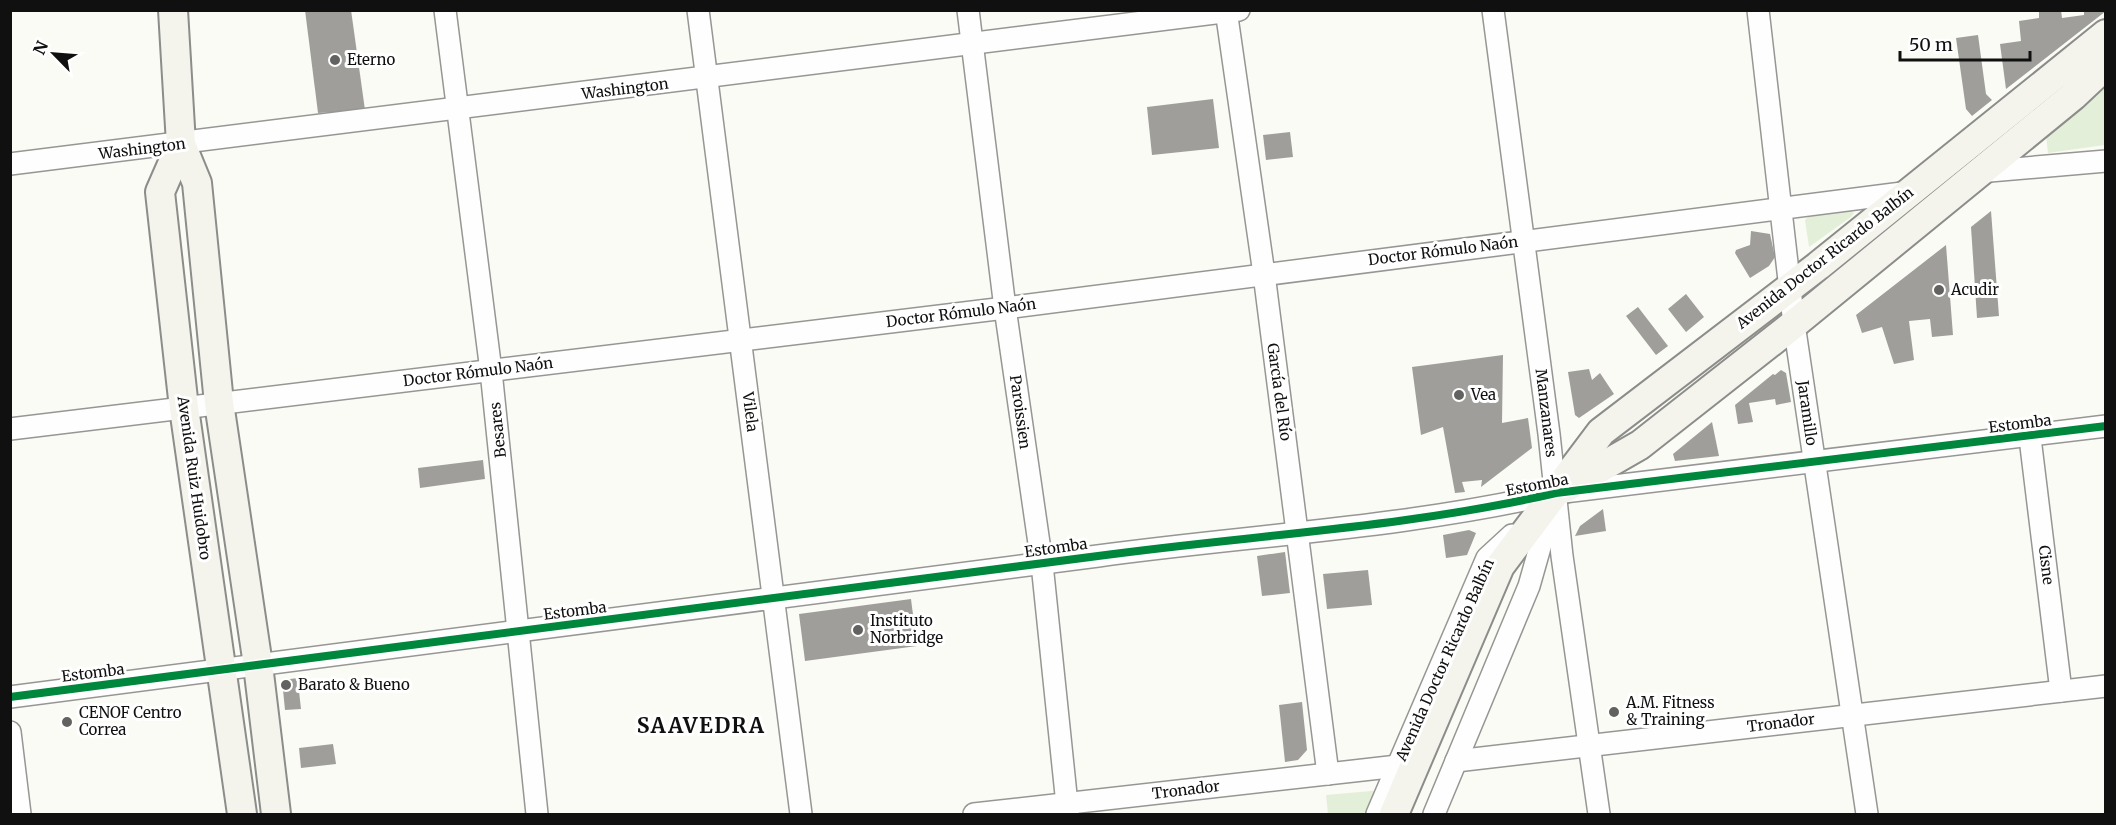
<svg xmlns="http://www.w3.org/2000/svg" width="2116" height="825" font-family="Merriweather,serif">
  <rect width="100%" height="100%" fill="#fbfbf6"/>
  <g fill="#e4efd9">
    <path d="M 2105,84 L 2105,145 L 2048,153 L 2046,136 Z"/>
    <path d="M 1849,210 L 1854,213 L 1851,217 L 1809,247 L 1805,220 L 1810,215 Z"/>
    <path d="M 1382,790 L 1371,814 L 1328,814 L 1326,795 Z"/>
  </g>
  <g fill="#9f9e9b">
    <path d="M 305,10 L 351,10 L 365,110 L 318,113 Z"/>
    <path d="M 2039,10 L 2061,10 L 2062,18 L 2084,15 L 2084,10 L 2106,11 L 2006,89 L 2000,44 L 2021,41 L 2019,21 L 2039,18 Z"/>
    <path d="M 1978,35 L 1986,94 L 1992,100 L 1972,116 L 1966,109 L 1956,38 Z"/>
    <path d="M 1213,99 L 1219,148 L 1152,155 L 1147,107 Z"/>
    <path d="M 1290,132 L 1293,157 L 1266,160 L 1263,135 Z"/>
    <path d="M 1991,211 L 1999,316 L 1977,318 L 1971,227 Z"/>
    <path d="M 1751,231 L 1770,234 L 1775,257 L 1769,266 L 1750,278 L 1735,253 L 1736,250 L 1750,245 Z"/>
    <path d="M 1946,245 L 1953,335 L 1932,337 L 1930,319 L 1909,321 L 1914,360 L 1894,364 L 1882,327 L 1862,333 L 1856,315 Z"/>
    <path d="M 1686,294 L 1704,317 L 1686,332 L 1668,309 Z"/>
    <path d="M 1638,307 L 1668,346 L 1656,355 L 1626,316 Z"/>
    <path d="M 1503,355 L 1502,423 L 1528,418 L 1532,448 L 1481,487 L 1482,480 L 1462,482 L 1465,492 L 1455,493 L 1443,427 L 1421,435 L 1412,367 Z"/>
    <path d="M 1589,369 L 1592,380 L 1600,373 L 1614,394 L 1579,418 L 1575,415 L 1568,372 Z"/>
    <path d="M 1781,370 L 1786,373 L 1791,402 L 1776,405 L 1775,399 L 1749,403 L 1753,422 L 1738,424 L 1735,405 L 1773,374 L 1775,375 Z"/>
    <path d="M 1712,422 L 1719,456 L 1675,461 L 1673,454 Z"/>
    <path d="M 483,460 L 485,479 L 420,488 L 418,468 Z"/>
    <path d="M 1603,509 L 1606,531 L 1575,536 L 1580,526 Z"/>
    <path d="M 1469,530 L 1476,533 L 1467,555 L 1446,558 L 1443,535 Z"/>
    <path d="M 1285,552 L 1290,593 L 1262,596 L 1257,556 Z"/>
    <path d="M 1368,570 L 1372,605 L 1327,609 L 1323,574 Z"/>
    <path d="M 911,599 L 917,646 L 805,661 L 799,614 Z"/>
    <path d="M 306,677 L 308,690 L 299,691 L 301,709 L 285,710 L 282,680 Z"/>
    <path d="M 1302,702 L 1307,750 L 1298,760 L 1285,762 L 1279,705 Z"/>
    <path d="M 333,744 L 336,764 L 301,768 L 299,748 Z"/>
  </g>
  <g fill="none" stroke-linecap="round" stroke-linejoin="round">
    <g stroke="#969694" stroke-width="24">
      <g id="street">
        <path d="M 445,10 L 491,371 L 537,814"/>
        <path d="M 698,10 L 801,814"/>
        <path d="M 968,10 L 1005,308 L 1042,564 L 1068,814"/>
        <path d="M 1226,10 L 1264,274 L 1328,774"/>
        <path d="M 1493,10 L 1549,434 L 1562,556 L 1599,814"/>
        <path d="M 1758,10 L 1794,324 L 1867,814"/>
        <path d="M 10,164 L 1239,10"/>
        <path d="M 1978,172 L 2106,161"/>
        <path d="M 10,429 L 1005,308 L 1910,192"/>
        <path d="M 2030,438 L 2061,691"/>
        <path d="M 10,697 C 373,650 736,606 1098,556 C 1251,535 1405,528 1556,493 L 2106,426"/>
        <path d="M 10,732 L 20,814"/>
        <path d="M 1456,761 L 2106,686"/>
        <path d="M 974,814 L 1398,766"/>
        <path d="M 1377,814 L 1487,558 L 1512,535"/>
        <path d="M 1434,814 L 1529,586 L 1552,505"/>
      </g>
    </g>
    <g stroke="#8c8c8a" stroke-width="32">
      <g id="secondary">
        <path d="M 173,10 L 181,144 L 197,183 L 219,403 L 258,665 L 276,814"/>
        <path d="M 181,144 L 160,192 L 184,408 L 242,814"/>
        <path d="M 1565,488 L 1640,445 L 1794,324 L 2073,96 L 2106,65"/>
        <path d="M 1394,814 L 1500,566 L 1601,432 L 1818,266 L 2106,34"/>
      </g>
    </g>
    <use href="#street" stroke="#fefefe" stroke-width="21"/>
    <use href="#secondary" stroke="#f4f4ed" stroke-width="28"/>
    <g stroke="#fff" stroke-width="11">
      <path id="cycleway" d="M 10,697 C 373,650 736,606 1098,556 C 1251,535 1405,528 1556,493 L 2106,426"/>
    </g>
    <use href="#cycleway" stroke="#00873e" stroke-width="8"/>
  </g>
  <g fill="#626260" stroke="#fff" stroke-width="2">
    <circle cx="335" cy="60" r="6"/>
    <circle cx="1939" cy="290" r="6"/>
    <circle cx="1459" cy="395" r="6"/>
    <circle cx="858" cy="630" r="6"/>
    <circle cx="286" cy="685" r="6"/>
    <circle cx="1614" cy="712" r="6"/>
    <circle cx="67" cy="722" r="6"/>
  </g>
  <g text-anchor="middle" stroke-width="6" stroke-linejoin="round" paint-order="stroke">
    <g font-size="15" fill="#101010" stroke="#fff" text-anchor="start">
      <text x="347" y="65">Eterno</text>
      <text x="1951" y="295">Acudir</text>
      <text x="1471" y="400">Vea</text>
      <text x="870" y="626">Instituto<tspan x="870" dy="17">Norbridge</tspan></text>
      <text x="298" y="690">Barato &amp; Bueno</text>
      <text x="1626" y="708">A.M. Fitness<tspan x="1626" dy="17">&amp; Training</tspan></text>
      <text x="79" y="718">CENOF Centro<tspan x="79" dy="17">Correa</tspan></text>
    </g>
    <g font-size="15" fill="#101010" stroke="#fff">
      <text transform="translate(625 89) rotate(-7)" y="5">Washington</text>
      <text transform="translate(142 149) rotate(-7)" y="5">Washington</text>
      <text transform="translate(1443 251) rotate(-7)" y="5">Doctor Rómulo Naón</text>
      <text transform="translate(1825 258) rotate(-38)" y="5">Avenida Doctor Ricardo Balbín</text>
      <text transform="translate(961 313) rotate(-7)" y="5">Doctor Rómulo Naón</text>
      <text transform="translate(478 372) rotate(-7)" y="5">Doctor Rómulo Naón</text>
      <text transform="translate(1279 392) rotate(82)" y="5">García del Río</text>
      <text transform="translate(750 412) rotate(83)" y="5">Vilela</text>
      <text transform="translate(1020 412) rotate(82)" y="5">Paroissien</text>
      <text transform="translate(1546 413) rotate(83)" y="5">Manzanares</text>
      <text transform="translate(1807 413) rotate(82)" y="5">Jaramillo</text>
      <text transform="translate(2020 424) rotate(-7)" y="5">Estomba</text>
      <text transform="translate(498 430) rotate(-96)" y="5">Besares</text>
      <text transform="translate(194 478) rotate(82)" y="5">Avenida Ruiz Huidobro</text>
      <text transform="translate(1537 485) rotate(-11)" y="5">Estomba</text>
      <text transform="translate(1056 548) rotate(-8)" y="5">Estomba</text>
      <text transform="translate(2046 565) rotate(83)" y="5">Cisne</text>
      <text transform="translate(575 611) rotate(-7)" y="5">Estomba</text>
      <text transform="translate(1445 660) rotate(-66)" y="5">Avenida Doctor Ricardo Balbín</text>
      <text transform="translate(93 673) rotate(-7)" y="5">Estomba</text>
      <text transform="translate(1781 723) rotate(-7)" y="5">Tronador</text>
      <text transform="translate(1186 790) rotate(-7)" y="5">Tronador</text>
    </g>
    <g font-size="21" font-weight="bold" letter-spacing="1.5" fill="#101010" stroke="#fff">
      <text x="701" y="733">SAAVEDRA</text>
    </g>
  </g>
  <rect width="2116" height="825" fill="none" stroke="#101010" stroke-width="24"/>
  <g transform="translate(54 54) rotate(295)" stroke="#ffffff" stroke-width="4.5" paint-order="stroke">
  <path d="M0-4.5L10 22L0 15L-10 22Z" fill="#101010"/>
  <text y="-9" font-size="16" font-weight="bold" text-anchor="middle" fill="#101010">N</text>
  </g>
  <path d="M1900 51v9h130v-9" fill="none" stroke="#101010" stroke-width="3"/>
  <text x="1909" y="51" font-size="18" fill="#101010" stroke="#ffffff" stroke-width="4.5" paint-order="stroke">50 m</text>
</svg>
